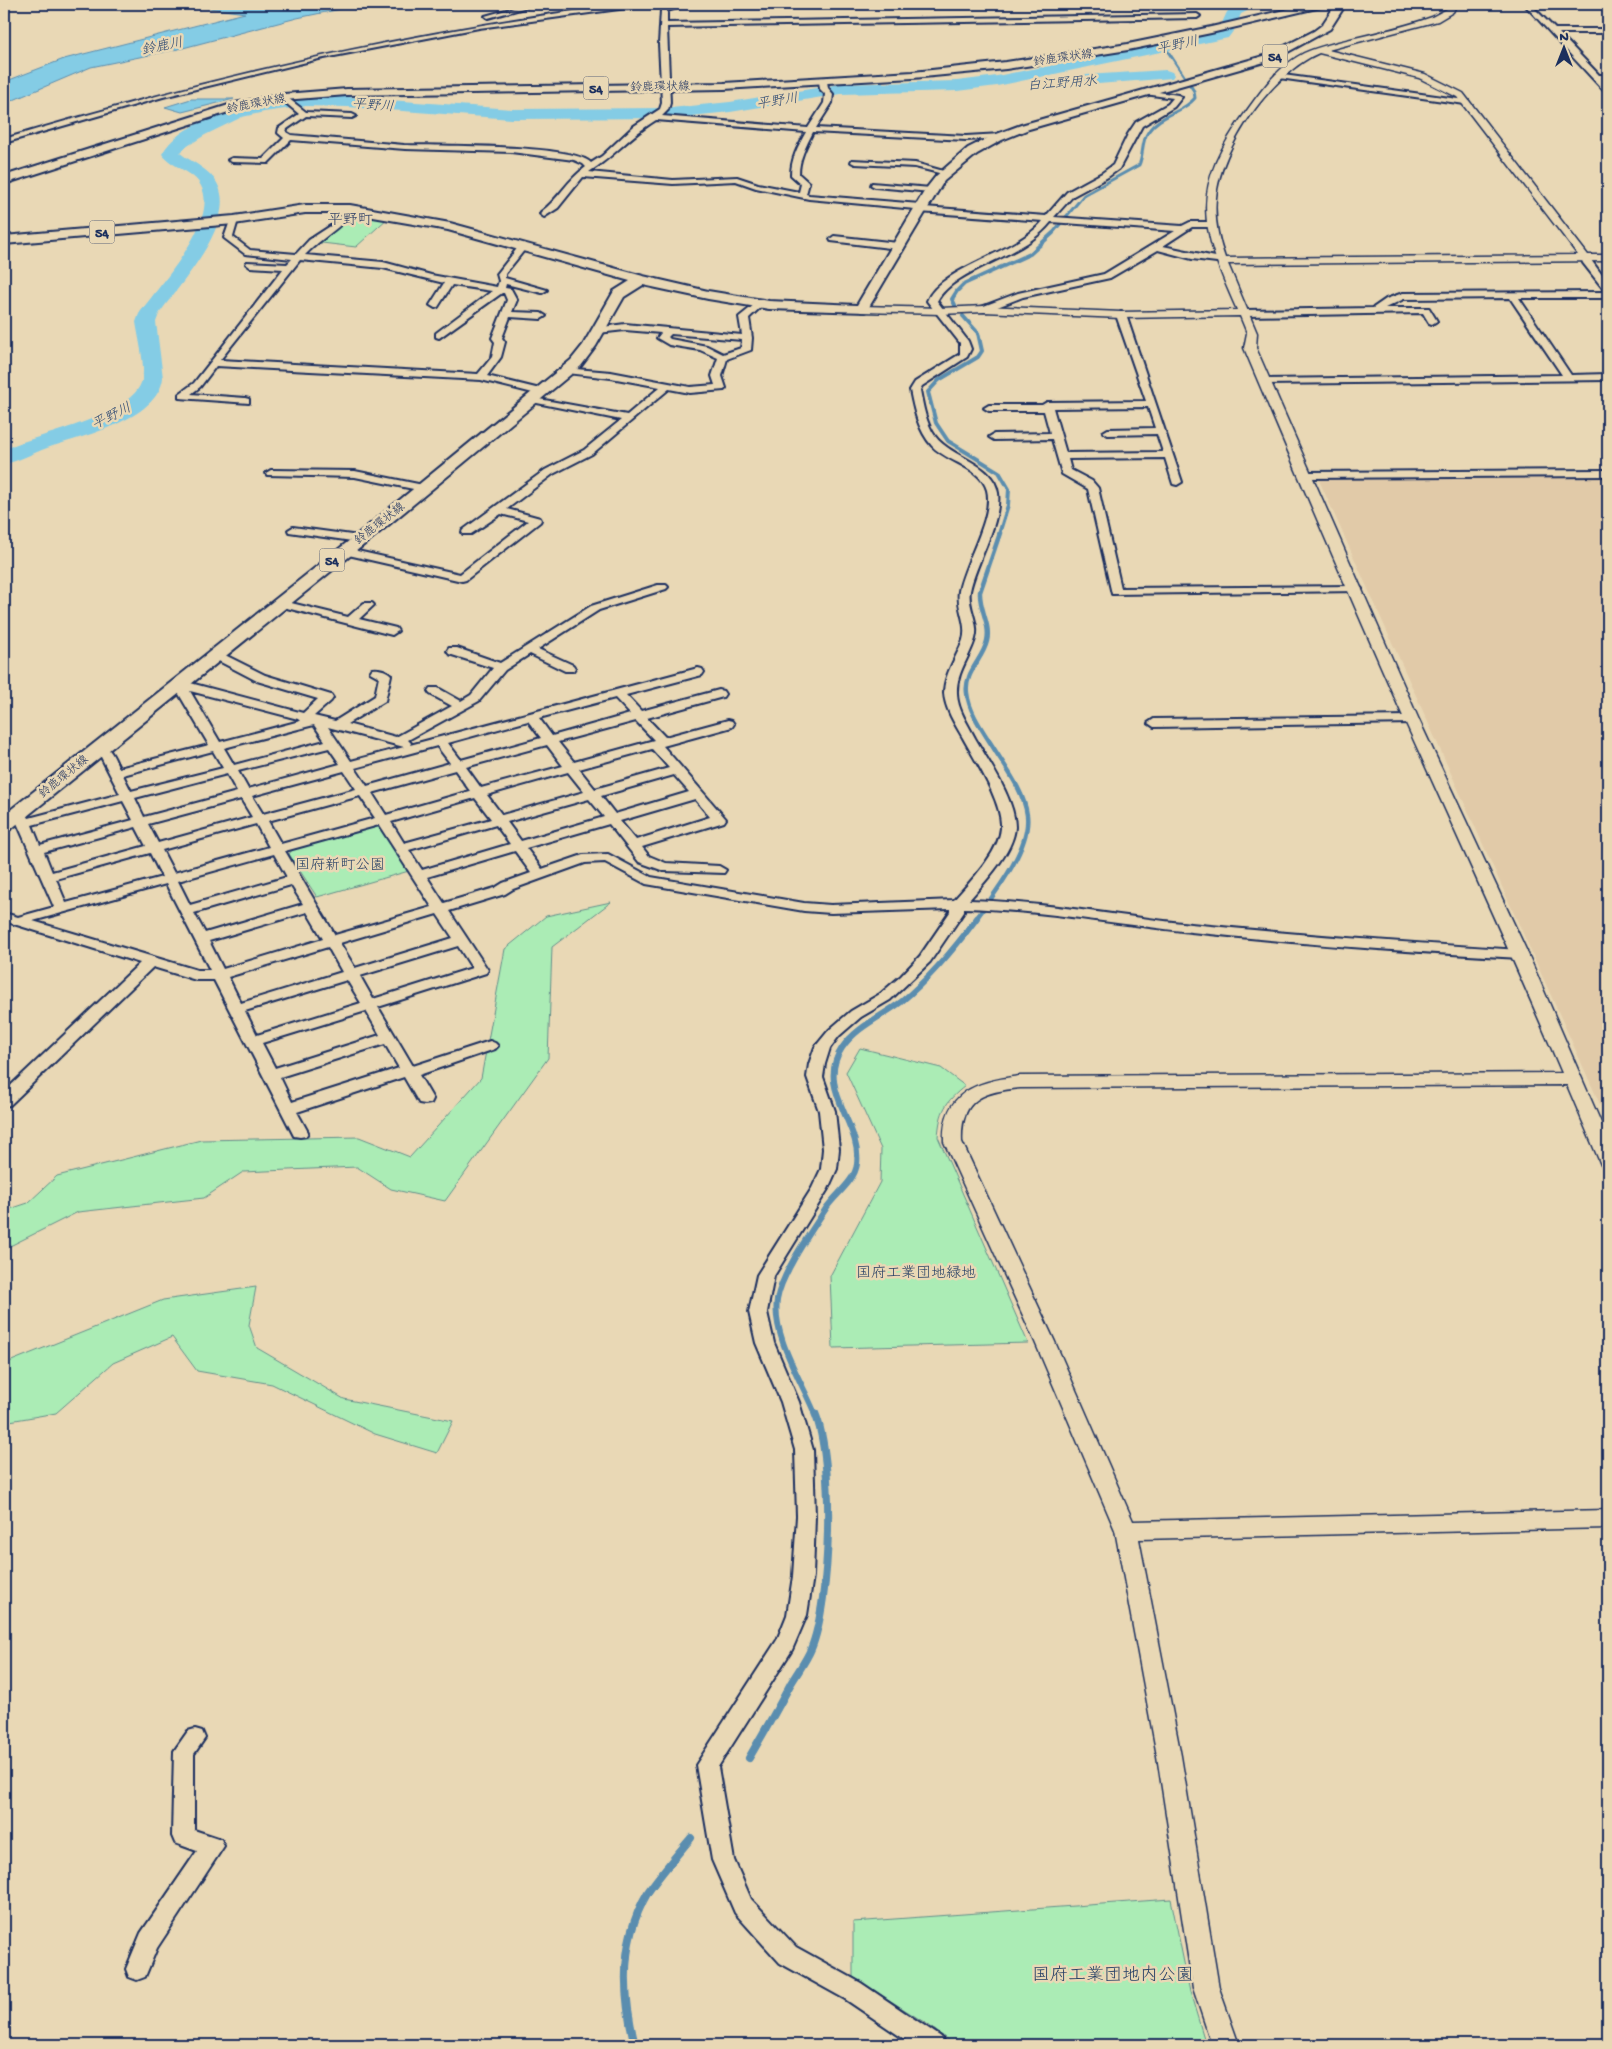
<svg xmlns="http://www.w3.org/2000/svg" width="1612" height="2049" font-family="'Gochi Hand','Klee One',sans-serif">
  <rect width="100%" height="100%" fill="#e9d8b5"/>
  <filter id="ink" filterUnits="userSpaceOnUse"><feTurbulence type="fractalNoise" baseFrequency=".02" numOctaves="2"/><feDisplacementMap in="SourceGraphic" scale="10" xChannelSelector="R" yChannelSelector="G"/><feConvolveMatrix kernelMatrix="1 2 1 2 8 2 1 2 1" color-interpolation-filters="sRGB"/></filter>
  <g filter="url(#ink)">
    <path fill="#e1caa8" d="M 1608,475 L 1608,1122 L 1318,478 Z"/>
    <g fill="#abecb5" stroke="#638e8a">
      <path d="M 352,211 L 389,217 L 356,247 L 313,242 L 339,227 Z"/>
      <path d="M 377,826 L 384,828 L 409,871 L 317,897 L 289,854 L 293,849 Z"/>
      <path d="M 611,902 L 552,947 L 548,1058 L 445,1201 L 391,1189 L 357,1167 L 243,1172 L 204,1198 L 78,1212 L 4,1249 L 4,1211 L 28,1203 L 57,1176 L 201,1140 L 359,1137 L 410,1157 L 481,1078 L 505,949 L 546,916 Z"/>
      <path d="M 860,1048 L 941,1068 L 965,1086 C 945,1102 940,1111 938,1137 L 1028,1343 L 833,1348 L 830,1276 L 880,1182 L 881,1149 L 846,1072 Z"/>
      <path d="M 256,1287 L 249,1325 L 257,1348 L 344,1399 L 453,1421 L 437,1453 L 375,1434 L 272,1384 L 197,1371 L 172,1337 L 113,1363 L 56,1413 L 4,1422 L 4,1364 L 163,1300 Z"/>
      <path d="M 1171,1899 L 1190,1992 L 1206,2045 L 954,2045 L 927,2024 L 853,1977 L 853,1922 Z"/>
    </g>
    <g fill="#84cce5" stroke="#5a8daf">
      <path d="M 181,4 L 365,4 L 297,18 L 183,48 L 91,67 L 4,104 L 4,82 L 64,59 L 245,13 Z"/>
      <path d="M 191,99 L 234,99 L 182,112 L 165,107 Z"/>
    </g>
    <g fill="none" stroke-linecap="round" stroke-linejoin="round">
      <path stroke="#5a8daf" stroke-width="3" d="M 1052,234 L 1084,195 L 1139,165 C 1144,154 1141,142 1148,132 C 1160,114 1183,113 1195,98 L 1194,91 L 1165,47"/>
      <g stroke="#5a8daf" stroke-width="4">
        <path d="M 955,305 L 952,299 L 957,291 L 964,284 L 1030,254 L 1053,233"/>
        <path d="M 963,316 L 978,333 L 982,351 L 978,357 L 939,380 L 928,392 L 936,423 L 948,441 L 999,472 L 1009,489 L 1008,505 L 999,534"/>
      </g>
      <path stroke="#5a8daf" stroke-width="4.5" d="M 976,919 C 995,893 1031,848 1027,815 C 1024,791 1005,767 993,747 C 983,731 969,712 967,693 C 964,673 983,659 987,641 C 991,624 979,609 980,592 L 1000,533"/>
      <path stroke="#5a8daf" stroke-width="6" d="M 815,1414 C 802,1381 772,1337 777,1300 C 781,1274 812,1230 827,1207 C 836,1194 855,1181 857,1164 C 862,1124 815,1088 842,1048 C 856,1027 881,1017 901,1002 C 930,978 955,948 977,918"/>
      <g stroke="#5a8daf" stroke-width="8">
        <path d="M 749,1758 C 763,1734 777,1710 790,1685 C 797,1673 806,1661 811,1649 C 831,1601 835,1460 815,1413"/>
        <path d="M 635,2045 C 622,1994 620,1939 648,1892 C 661,1873 676,1856 691,1838"/>
      </g>
      <g fill="#84cce5" fill-rule="evenodd">
        <path d="M 1236,4 L 1257,4 L 1255,7 L 1241,14 L 1234,30 L 1228,38 L 997,86 L 957,91 L 841,94 L 730,112 L 671,118 L 512,119 L 348,107 L 306,106 L 264,112 L 242,117 L 205,135 L 186,147 L 180,153 C 193,163 211,170 218,185 C 237,223 179,285 159,314 L 156,322 L 163,378 C 158,420 80,437 47,448 C 33,453 19,461 4,464 L 4,449 C 36,435 128,417 141,383 C 147,370 138,337 136,322 L 139,314 C 158,286 220,222 201,186 C 194,171 172,168 162,154 C 180,121 233,111 266,102 C 270,100 272,98 276,97 L 283,99 L 306,96 L 348,97 L 512,109 L 671,108 L 730,102 L 841,84 L 957,81 L 997,76 L 1218,32 L 1227,12 Z"/>
        <path d="M 1166,70 L 1172,72 L 1174,75 L 1172,78 L 1086,85 L 1080,83 L 1078,80 L 1080,77 L 1086,75 Z"/>
      </g>
      <g stroke="#1b2f5e" stroke-width="4">
        <g id="minor">
          <path d="M 528,4 L 538,4 L 488,18 L 485,16 Z"/>
          <path d="M 627,4 L 644,4 L 641,6 L 479,28 L 319,59 L 163,97 L 4,143 L 4,139 C 208,78 414,30 627,4 Z"/>
          <path d="M 681,4 L 691,4 L 667,11 L 667,23 L 1197,14 L 1200,16 L 1197,18 L 667,27 L 670,103 L 668,110 L 662,116 L 808,128 L 824,103 L 825,94 L 820,89 L 819,81 L 823,79 L 827,81 L 828,88 L 833,94 L 832,103 L 816,128 L 966,136 L 1001,134 L 1005,136 L 1001,138 L 966,140 L 813,132 C 806,146 799,159 799,174 L 809,183 L 806,194 L 809,195 L 920,204 L 924,207 L 1046,216 L 1067,192 L 1102,173 L 1113,165 L 1128,134 L 1136,122 L 1168,104 L 1173,98 L 1145,94 L 1145,90 L 1178,95 L 1182,97 L 1174,107 L 1142,126 L 1119,169 L 1108,177 L 1073,196 L 1054,217 L 1182,226 L 1190,222 L 1214,222 L 1215,224 L 1211,227 L 1192,227 L 1163,246 L 1225,259 L 1225,263 L 1192,259 L 1158,250 L 1110,278 L 1023,297 L 987,311 L 981,311 L 981,307 L 1018,293 L 1104,274 L 1175,231 L 1051,222 C 1022,259 956,267 937,301 L 968,341 L 971,349 L 967,357 L 922,386 L 920,390 C 923,406 926,423 935,436 C 951,458 994,463 998,493 C 1002,522 976,562 970,591 C 967,607 980,623 975,639 C 970,657 956,673 957,693 C 957,709 968,724 975,738 C 989,763 1015,799 1015,827 C 1014,851 984,883 969,900 C 1043,902 1117,916 1191,924 C 1300,935 1410,943 1520,950 L 1525,951 L 1527,954 L 1525,957 L 1520,958 C 1410,952 1300,944 1191,932 C 1115,924 1040,910 964,908 L 964,912 L 930,962 L 890,1000 L 861,1017 L 839,1036 L 830,1048 L 825,1064 L 823,1077 L 835,1111 L 839,1149 L 837,1169 L 828,1189 L 774,1276 L 767,1312 L 774,1343 L 799,1402 L 813,1450 L 815,1516 L 813,1576 L 807,1615 L 792,1650 L 718,1767 L 734,1860 L 751,1899 L 796,1947 L 861,1983 L 941,2037 L 945,2045 L 913,2045 L 845,1999 L 780,1963 L 735,1913 L 712,1860 L 696,1765 L 777,1640 L 787,1615 L 793,1576 L 797,1516 L 795,1450 L 781,1402 L 756,1343 L 749,1312 L 757,1275 L 812,1188 L 821,1169 L 823,1149 L 819,1111 L 807,1077 L 809,1064 L 815,1047 L 829,1030 L 851,1011 L 880,994 L 901,976 L 920,956 L 950,912 L 950,909 L 831,913 L 804,911 L 646,884 L 605,862 L 585,863 L 513,889 L 505,894 L 449,911 L 488,970 L 486,973 L 378,1007 L 413,1066 L 490,1041 L 495,1043 L 498,1046 L 495,1049 L 419,1075 L 433,1099 L 431,1103 L 425,1104 L 419,1103 L 404,1077 L 297,1112 L 308,1132 L 306,1136 L 300,1137 L 294,1136 L 214,980 L 196,980 L 153,967 L 10,1105 L 4,1106 L 4,1092 L 140,963 L 4,921 L 4,913 L 18,917 L 54,907 L 14,816 L 16,813 L 26,813 L 29,818 L 120,794 L 99,753 L 93,747 L 94,744 C 109,741 114,758 119,768 L 209,745 L 173,684 L 175,681 L 179,680 L 303,713 L 318,699 L 257,681 L 211,657 L 209,654 L 215,650 L 265,675 L 331,695 L 333,698 L 331,701 L 314,716 L 335,721 L 375,696 L 379,677 L 370,672 L 372,669 C 378,668 387,670 391,675 L 385,701 L 347,724 L 396,737 L 452,706 L 430,694 L 428,691 L 430,688 L 438,688 L 461,701 L 471,695 L 493,668 L 449,654 L 447,651 L 449,648 L 457,648 L 500,663 L 591,606 L 658,585 L 666,585 L 668,587 L 666,589 L 599,610 L 538,649 L 573,665 L 575,668 L 573,671 L 565,671 L 530,654 L 505,670 L 479,701 L 408,740 L 411,743 L 410,745 L 698,668 L 702,669 L 704,672 L 702,675 L 626,695 L 641,711 L 719,690 L 723,691 L 725,694 L 723,697 L 647,718 L 665,737 L 728,720 L 732,721 L 734,724 L 732,727 L 663,746 L 726,819 L 724,822 L 642,847 L 649,856 L 666,863 L 719,866 L 726,870 L 724,873 L 664,871 L 639,862 L 609,824 L 526,848 L 542,869 L 583,855 L 608,854 L 651,877 L 804,903 L 831,905 L 954,900 C 970,882 999,853 1001,828 C 1003,803 975,760 963,738 C 955,724 945,709 944,693 C 944,674 957,657 963,640 C 968,623 956,608 959,591 C 964,563 994,517 987,490 C 981,467 947,462 932,446 C 918,430 914,410 910,390 L 915,382 L 960,354 L 960,343 L 927,301 C 941,267 1016,254 1043,221 L 919,212 L 915,209 L 809,199 L 756,188 L 736,181 L 673,184 L 583,177 L 558,208 L 544,217 L 540,214 L 541,212 C 558,200 568,179 586,167 L 583,164 L 574,160 L 511,152 L 405,149 L 291,140 L 268,163 L 232,162 L 228,160 L 232,158 L 263,159 L 284,138 L 278,133 L 279,128 L 299,114 L 281,99 L 280,97 L 284,95 L 306,112 L 352,114 L 356,116 L 352,118 L 306,116 L 287,129 L 286,132 L 291,135 C 329,138 366,142 404,145 C 435,146 575,144 591,163 L 602,156 L 634,126 L 660,109 L 662,103 L 659,44 L 661,10 ZM 656,120 L 806,132 C 798,146 791,159 791,175 L 801,184 L 799,192 L 758,184 L 737,177 L 673,180 L 589,172 C 613,157 631,135 656,120 ZM 190,691 L 298,719 L 300,721 L 220,742 ZM 615,698 L 630,714 L 552,736 L 539,718 ZM 528,721 L 541,738 L 461,760 L 448,743 ZM 636,721 L 654,740 L 574,762 L 558,742 ZM 314,725 L 325,741 L 234,765 L 224,748 ZM 328,727 L 404,747 L 351,761 ZM 547,745 L 563,766 L 481,788 L 466,767 ZM 437,746 L 450,763 L 367,786 L 355,768 ZM 329,748 L 340,764 L 248,789 L 238,771 ZM 652,749 L 669,768 L 595,789 L 579,769 ZM 213,751 L 223,768 L 131,791 L 123,775 ZM 455,770 L 470,791 L 386,815 L 372,793 ZM 344,771 L 356,789 L 263,814 L 252,796 ZM 568,772 L 584,792 L 502,815 L 487,795 ZM 227,774 L 237,792 L 144,817 L 135,798 ZM 674,775 L 689,792 L 615,814 L 601,796 ZM 360,796 L 375,818 L 281,844 L 268,821 ZM 475,798 L 491,819 L 404,843 L 391,822 ZM 241,799 L 252,817 L 158,843 L 148,824 ZM 589,799 L 604,817 L 521,841 L 507,822 ZM 695,799 L 710,817 L 636,840 L 620,821 ZM 123,801 L 133,820 L 40,845 L 32,825 ZM 256,824 L 269,847 L 174,873 L 162,850 ZM 379,825 L 432,907 L 335,935 L 285,851 ZM 496,825 L 510,844 L 422,870 L 409,850 ZM 136,827 L 146,846 L 52,872 L 44,852 ZM 515,851 L 531,873 L 503,883 L 495,888 L 444,903 L 427,877 ZM 150,853 L 162,877 L 66,903 L 56,879 ZM 274,854 L 287,877 L 190,905 L 178,881 ZM 166,884 L 210,970 L 197,970 L 33,921 ZM 291,885 L 303,904 L 205,933 L 194,913 ZM 307,912 L 323,939 L 223,969 L 209,941 ZM 437,914 L 453,938 L 355,968 L 340,943 ZM 458,946 L 472,968 L 373,999 L 360,976 ZM 328,947 L 342,972 L 241,1003 L 228,977 ZM 347,980 L 361,1003 L 257,1035 L 245,1011 ZM 366,1011 L 380,1035 L 275,1068 L 262,1043 ZM 385,1044 L 399,1068 L 292,1102 L 280,1077 Z"/>
          <path d="M 1524,4 L 1530,4 L 1555,29 L 1608,29 L 1608,33 L 1559,33 L 1599,75 L 1608,75 L 1608,79 L 1603,79 L 1608,86 L 1608,92 L 1605,92 Z"/>
          <path d="M 1276,74 L 1465,100 L 1469,102 L 1465,104 L 1279,78 L 1275,76 Z"/>
          <path d="M 852,160 L 915,163 L 947,172 L 943,174 L 915,167 L 855,164 L 851,162 Z"/>
          <path d="M 872,183 L 931,188 L 935,190 L 931,192 L 875,187 L 871,185 Z"/>
          <path d="M 352,206 L 356,209 C 341,228 321,238 305,255 L 383,262 L 431,275 L 497,287 L 499,281 L 497,274 L 519,246 L 525,246 L 526,248 L 505,274 L 505,278 L 547,290 L 542,293 L 506,284 L 505,288 L 511,289 L 517,300 L 512,312 L 541,313 L 546,316 L 541,319 L 510,317 L 502,338 L 505,342 L 501,357 L 487,376 L 544,390 L 544,394 L 541,395 L 481,380 L 216,366 L 200,387 L 191,394 L 245,398 L 249,399 L 249,403 L 179,398 L 179,394 L 194,383 L 283,269 L 250,267 L 246,264 L 247,262 L 287,264 L 292,259 L 245,254 L 224,238 L 231,218 L 238,220 L 233,237 L 250,250 L 296,254 L 309,240 L 332,225 ZM 300,260 L 383,268 L 444,283 L 430,305 L 435,308 L 438,307 L 452,285 L 492,291 L 436,333 L 436,337 L 439,338 L 502,293 L 504,293 L 507,300 L 492,338 L 495,342 L 492,357 L 478,374 L 220,360 Z"/>
          <path d="M 834,236 L 898,243 L 902,246 L 898,249 L 831,241 L 830,239 Z"/>
          <path d="M 1585,255 L 1588,256 L 1608,283 L 1608,292 L 1605,291 L 1583,263 L 1581,258 Z"/>
          <path d="M 1608,292 L 1608,298 L 1519,298 L 1571,375 L 1608,374 L 1608,380 L 1264,384 L 1259,381 L 1261,379 L 1562,375 L 1510,298 L 1404,299 L 1385,308 L 1429,308 L 1437,321 L 1432,324 L 1429,323 L 1423,313 L 1244,316 L 1239,313 L 1244,310 L 1373,308 L 1386,299 L 1403,293 Z"/>
          <path d="M 759,301 L 764,304 L 749,318 L 752,338 L 751,350 L 727,359 L 722,376 L 726,388 L 724,390 L 690,393 L 669,389 L 592,454 L 553,474 L 507,509 L 540,518 L 541,520 L 540,522 L 466,580 L 462,581 L 344,554 L 338,551 L 344,548 L 460,574 L 528,521 L 501,514 L 471,534 L 463,534 L 462,532 L 463,530 L 545,470 L 584,450 L 621,420 L 532,402 L 527,399 L 528,397 L 627,415 L 660,387 L 611,378 L 567,373 L 562,370 L 564,368 L 611,372 L 690,387 L 715,385 L 712,376 L 718,358 L 700,350 L 669,345 L 657,338 L 661,333 L 625,330 L 598,333 L 595,332 L 595,328 L 625,324 L 742,335 L 739,317 ZM 671,334 L 742,340 L 741,348 L 723,354 L 707,346 L 670,339 L 668,337 Z"/>
          <path d="M 1121,312 L 1126,315 L 1182,482 L 1177,485 L 1173,484 L 1165,458 L 1068,459 L 1071,470 L 1092,481 L 1098,488 L 1121,588 L 1356,586 L 1360,587 L 1362,589 L 1360,591 L 1112,594 L 1088,489 L 1062,474 L 1052,439 L 994,440 L 989,437 L 994,434 L 1050,433 L 1044,411 L 989,411 L 984,408 L 989,405 L 1042,405 L 1047,402 L 1146,401 L 1116,315 ZM 1148,407 L 1155,428 L 1108,429 L 1103,432 L 1108,435 L 1157,434 L 1163,452 L 1066,453 L 1053,408 Z"/>
          <path d="M 271,470 L 355,471 L 423,485 L 428,488 L 423,491 L 355,477 L 267,475 L 266,473 Z"/>
          <path d="M 1608,470 L 1608,476 L 1305,478 L 1300,475 L 1305,472 Z"/>
          <path d="M 293,527 L 359,536 L 365,539 L 359,542 L 289,532 L 288,530 Z"/>
          <path d="M 279,600 L 348,617 L 364,603 L 372,603 L 374,605 L 359,619 L 396,628 L 398,631 L 392,635 L 275,605 L 273,603 Z"/>
          <path d="M 1412,716 L 1416,717 L 1418,720 L 1416,723 L 1154,727 L 1148,723 L 1154,719 Z"/>
          <path d="M 195,1729 L 202,1731 L 205,1738 L 194,1754 L 194,1830 L 221,1839 L 224,1846 L 157,1948 L 145,1977 L 137,1980 L 129,1977 L 126,1969 L 141,1933 L 197,1851 L 175,1843 L 172,1836 L 174,1751 L 188,1731 Z"/>
        </g>
      </g>
      <g stroke="#1b2f5e" stroke-width="3">
        <path id="tertiary" d="M 1449,4 L 1457,4 L 1453,12 L 1438,21 L 1328,50 L 1425,74 L 1463,93 L 1588,255 L 1608,255 L 1608,261 L 1228,264 L 1257,333 L 1256,348 L 1419,720 L 1528,954 L 1608,1139 L 1608,1166 L 1601,1165 L 1599,1160 L 1567,1085 L 1020,1088 C 982,1092 960,1099 962,1142 L 1055,1342 L 1133,1521 L 1608,1510 L 1608,1528 L 1139,1539 L 1181,1756 L 1219,1988 L 1239,2045 L 1212,2045 L 1193,1988 L 1157,1756 L 1115,1530 L 1035,1342 L 944,1142 C 942,1092 977,1081 1020,1076 L 1562,1073 C 1512,955 1458,838 1405,721 C 1350,597 1297,473 1244,348 L 1247,333 L 1240,316 L 1121,318 L 984,312 L 941,314 L 861,312 L 856,309 L 861,306 L 941,308 L 984,306 L 1121,312 L 1237,310 C 1199,225 1189,189 1248,109 C 1263,88 1280,65 1304,53 C 1320,46 1338,42 1355,38 C 1381,32 1407,26 1432,17 L 1447,9 ZM 1319,53 L 1419,78 L 1457,97 L 1578,255 L 1225,258 C 1218,238 1214,219 1216,198 C 1220,147 1272,73 1319,53 Z"/>
      </g>
      <g stroke="#1b2f5e" stroke-width="4">
        <g id="primary">
          <path d="M 1310,4 L 1326,4 L 1325,6 L 1211,33 L 1128,50 L 1006,69 L 913,78 L 724,89 L 347,95 L 284,100 L 241,108 L 4,184 L 4,176 L 235,103 L 284,94 L 347,89 L 724,83 L 913,72 L 1006,62 L 1128,44 L 1211,27 Z"/>
          <path d="M 1336,4 L 1346,4 L 1330,29 L 1275,59 L 1029,129 L 1002,140 L 977,154 L 944,181 L 866,312 L 769,309 L 708,299 L 643,285 L 624,297 L 596,346 L 581,366 L 386,527 L 11,829 L 4,831 L 4,815 L 374,521 L 571,360 L 583,345 L 614,291 L 630,281 L 448,230 L 350,213 L 305,213 L 234,224 L 4,244 L 4,236 L 234,216 L 305,205 L 350,205 L 450,223 L 643,276 L 708,291 L 769,301 L 857,305 L 925,190 L 936,176 L 968,148 L 994,135 L 1021,125 L 1267,55 L 1314,31 L 1322,25 Z"/>
        </g>
      </g>
      <use href="#minor" fill="#e9d8b5" fill-rule="evenodd"/>
      <use href="#tertiary" fill="#e9d8b5" fill-rule="evenodd"/>
      <use href="#primary" fill="#e9d8b5" fill-rule="evenodd"/>
    </g>
  </g>
  <g text-anchor="middle" stroke-width="5" stroke-linejoin="round" paint-order="stroke">
    <g font-size="12" fill="#1b2f5e" stroke="#e9d8b5">
      <text transform="translate(1063 57) rotate(-8)" y="4">鈴鹿環状線</text>
      <text transform="translate(660 86) rotate(-1)" y="4">鈴鹿環状線</text>
      <text transform="translate(256 103) rotate(-11)" y="4">鈴鹿環状線</text>
      <text transform="translate(379 523) rotate(-38)" y="4">鈴鹿環状線</text>
      <text transform="translate(63 776) rotate(-39)" y="4">鈴鹿環状線</text>
    </g>
    <g font-size="14" font-style="italic" fill="#2b4772" stroke="#e9d8b5">
      <text transform="translate(1177 44) rotate(-12)" y="5">平野川</text>
      <text transform="translate(162 45) rotate(-11)" y="5">鈴鹿川</text>
      <text transform="translate(1062 82) rotate(-4)" y="5">白江野用水</text>
      <text transform="translate(777 100) rotate(-9)" y="5">平野川</text>
      <text transform="translate(373 104) rotate(4)" y="5">平野川</text>
      <text transform="translate(111 415) rotate(-27)" y="5">平野川</text>
    </g>
    <g fill="#e9d8b5" stroke="#596278" stroke-width="1">
      <rect x="1262.5" y="44.5" width="25" height="23" rx="4"/>
      <rect x="583.5" y="76.5" width="25" height="23" rx="4"/>
      <rect x="89.5" y="220.5" width="25" height="23" rx="4"/>
      <rect x="319.5" y="548.5" width="25" height="23" rx="4"/>
    </g>
    <g font-size="14" font-weight="bold" fill="#1b2f5e">
      <text x="1275" y="61">54</text>
      <text x="596" y="93">54</text>
      <text x="102" y="237">54</text>
      <text x="332" y="565">54</text>
    </g>
    <g font-size="15" fill="#1b2f5e" stroke="#e9d8b5">
      <text x="350" y="224">平野町</text>
    </g>
    <g font-size="15" fill="#294267" stroke="#e9d8b5">
      <text x="340" y="869">国府新町公園</text>
      <text x="916" y="1277">国府工業団地緑地</text>
    </g>
    <g font-size="18" fill="#294267" stroke="#e9d8b5">
      <text x="1113" y="1980">国府工業団地内公園</text>
    </g>
  </g>
  <rect width="1612" height="2049" fill="none" stroke="#e9d8b5" stroke-width="20"/>
  <rect x="10" y="10" width="1592" height="2029" fill="none" stroke="#1b2f5e" stroke-width="2" filter="url(#ink)"/>
  <g transform="translate(1564 48)" stroke="#e9d8b5" stroke-width="4" paint-order="stroke">
  <path d="M0-4L9 19L0 12L-9 19Z" fill="#1b2f5e"/>
  <text y="-8" font-size="14" font-weight="bold" text-anchor="middle" fill="#1b2f5e">N</text>
  </g>
</svg>
